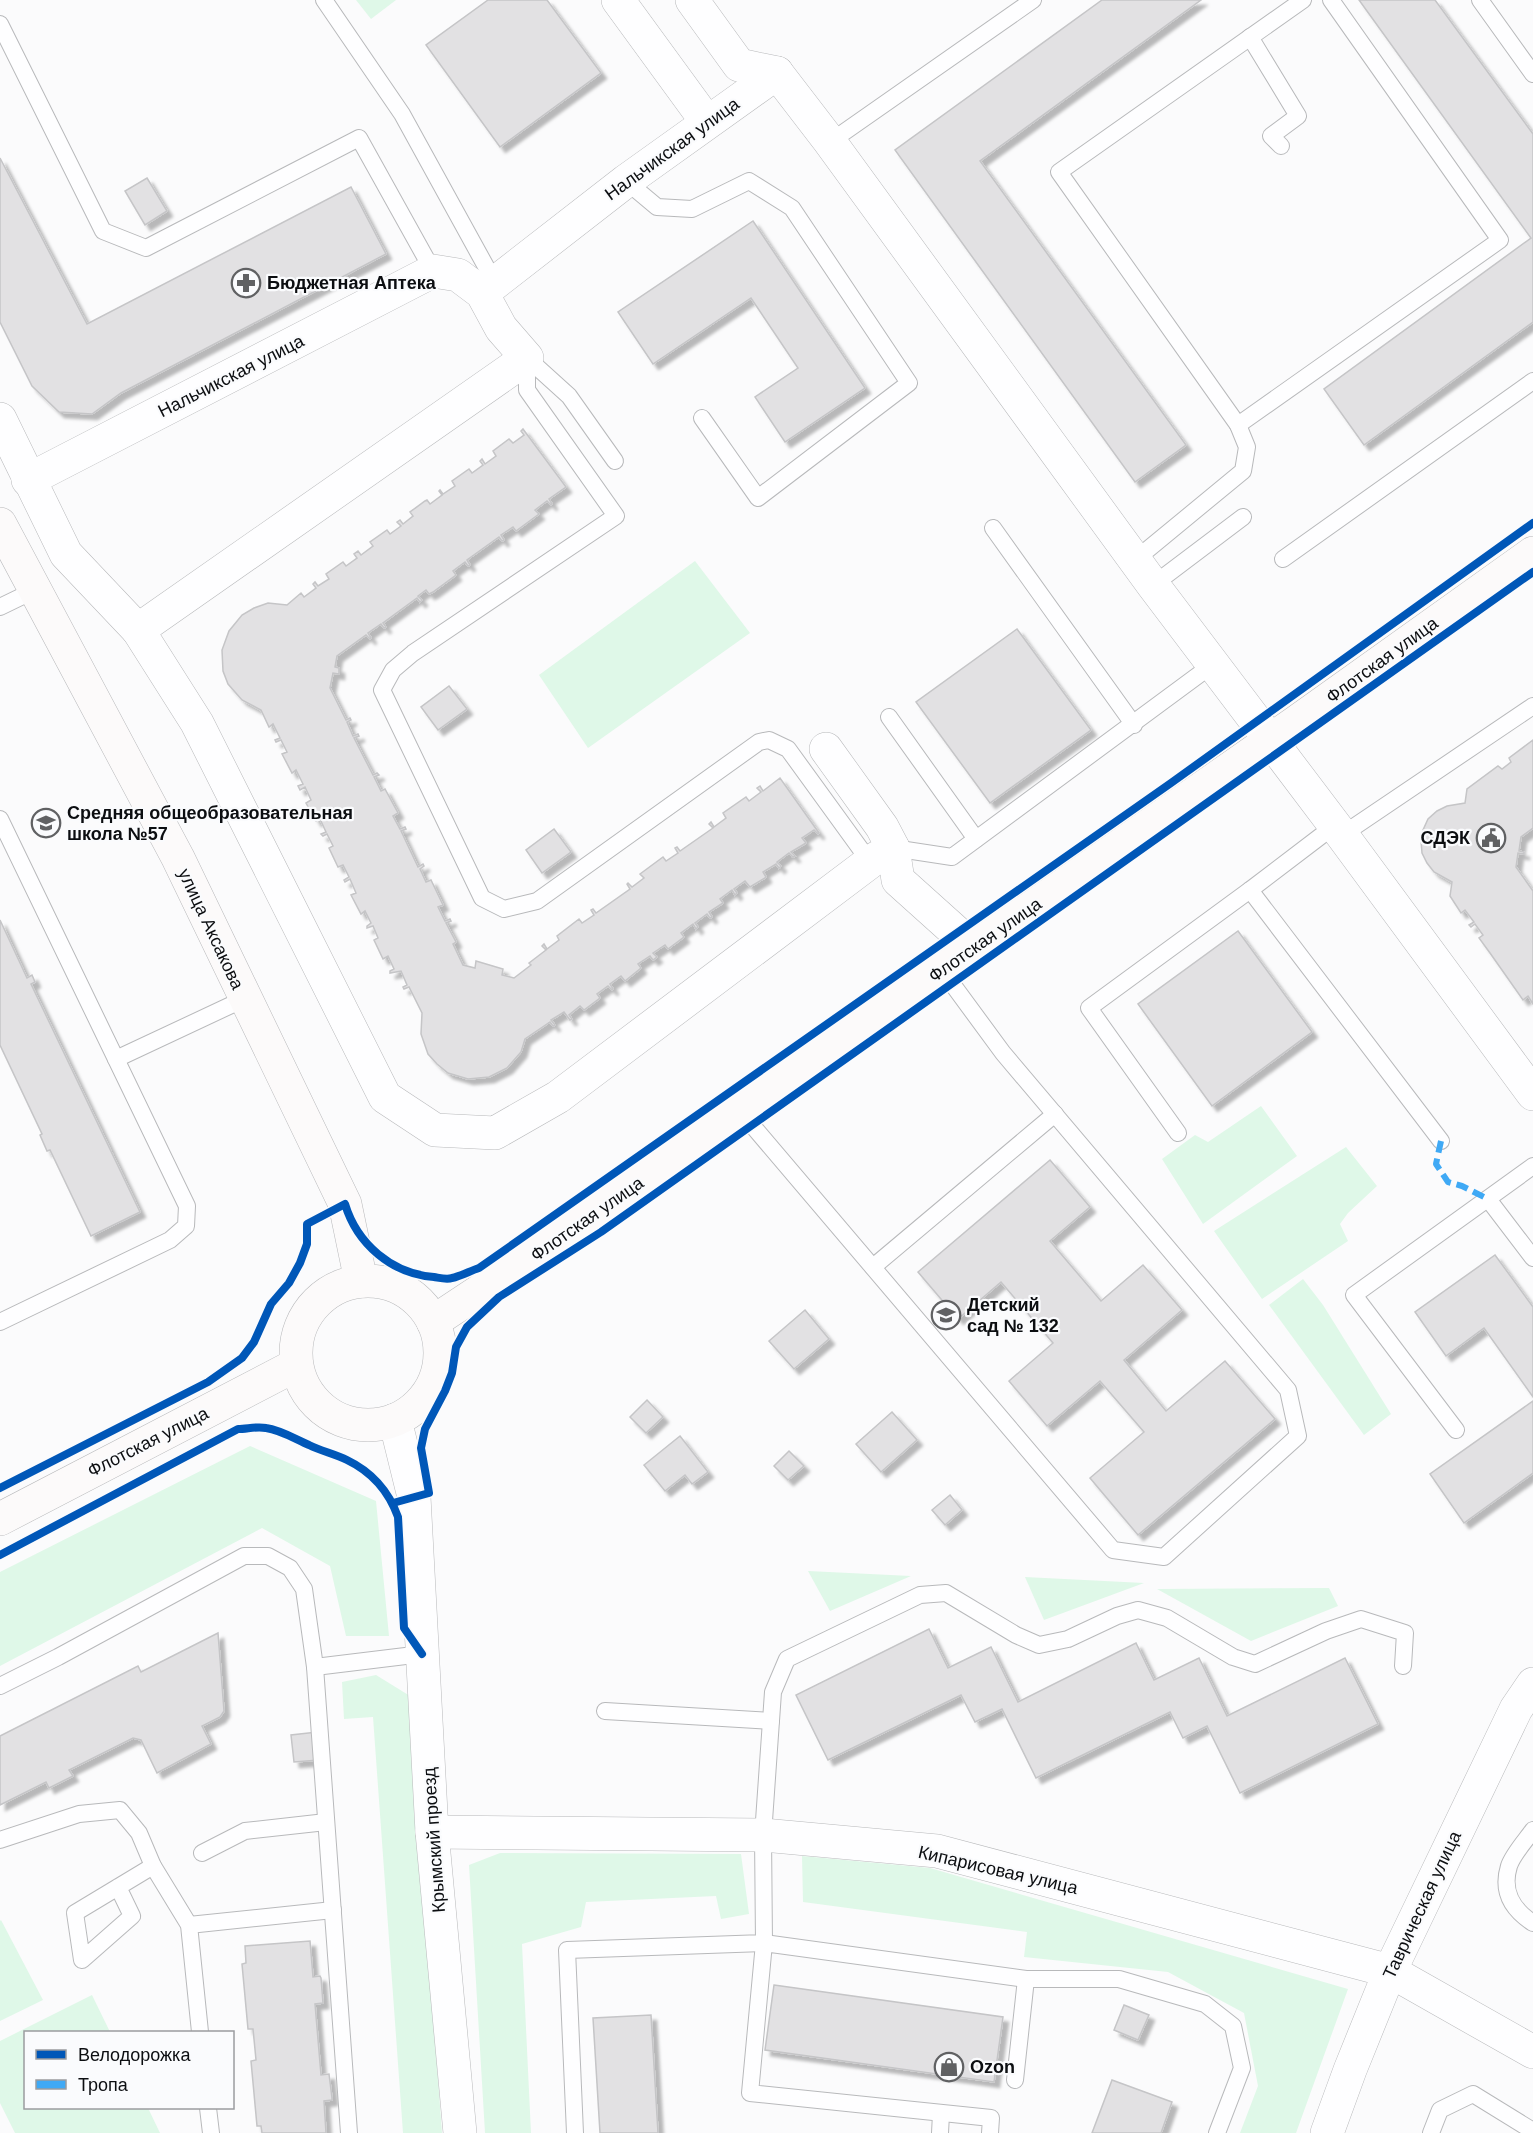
<svg xmlns="http://www.w3.org/2000/svg" width="1533" height="2133" font-family="Arial,sans-serif">
  <defs>
    <filter id="shadow"><feDropShadow dx="5.5" dy="5.5" stdDeviation="1.5" flood-color="#0004"/></filter>
  </defs>
  <rect width="100%" height="100%" fill="#fbfbfc"/>
  <g fill="#dff8e8">
    <path d="M 356,0 L 396,0 L 371,19 Z"/>
    <path d="M 695,561 L 750,633 L 588,748 L 539,675 Z"/>
    <path d="M 1261,1106 L 1297,1156 L 1203,1224 L 1162,1159 L 1195,1135 L 1208,1142 Z"/>
    <path d="M 1346,1147 L 1377,1186 L 1348,1213 L 1340,1224 L 1348,1241 L 1262,1299 L 1214,1231 Z"/>
    <path d="M 1303,1279 L 1323,1305 L 1391,1414 L 1364,1435 L 1269,1305 Z"/>
    <path d="M 250,1446 L 376,1501 L 389,1636 L 346,1636 L 330,1566 L 262,1528 L 0,1666 L 0,1572 Z"/>
    <path d="M 808,1571 L 911,1576 L 830,1611 Z"/>
    <path d="M 1025,1577 L 1144,1583 L 1044,1620 Z"/>
    <path d="M 1329,1588 L 1338,1606 L 1251,1641 L 1157,1589 Z"/>
    <path d="M 376,1675 L 410,1696 L 442,2133 L 403,2133 L 373,1717 L 344,1719 L 342,1682 Z"/>
    <path d="M 500,1853 L 741,1854 L 749,1914 L 721,1919 L 716,1896 L 586,1902 L 581,1927 L 522,1944 L 531,2133 L 485,2133 L 469,1865 Z"/>
    <path d="M 802,1856 L 930,1868 L 1348,1989 L 1296,2133 L 1240,2133 L 1258,2086 L 1244,2013 L 1168,1972 L 1024,1957 L 1027,1932 L 803,1902 Z"/>
    <path d="M 1,1920 L 43,2000 L 0,2021 L 0,1921 Z"/>
    <path d="M 92,1995 L 110,2032 L 26,2032 L 26,2108 L 148,2108 L 160,2133 L 15,2133 L 0,2103 L 0,2041 Z"/>
  </g>
  <g fill="#e2e1e3" stroke="#c5c5c7" stroke-width="1.5" filter="url(#shadow)">
    <path d="M 488,0 L 547,0 L 601,73 L 500,147 L 426,45 Z"/>
    <path d="M 1102,0 L 1201,0 L 980,161 L 1186,445 L 1135,482 L 895,150 Z"/>
    <path d="M 1359,0 L 1435,0 L 1533,134 L 1533,322 L 1364,445 L 1324,389 L 1531,238 Z"/>
    <path d="M 0,158 L 87,324 L 351,187 L 386,254 L 121,393 L 92,414 L 59,412 L 32,386 L 0,322 Z"/>
    <path d="M 147,178 L 167,211 L 145,225 L 125,191 Z"/>
    <path d="M 753,221 L 865,388 L 785,442 L 755,397 L 798,368 L 751,298 L 653,364 L 618,312 Z"/>
    <path d="M 523,429 L 566,487 L 549,499 L 552,504 L 551,505 L 547,501 L 535,510 L 539,514 L 516,531 L 513,527 L 501,535 L 504,540 L 502,541 L 499,537 L 467,560 L 470,565 L 468,566 L 465,562 L 453,571 L 456,575 L 433,592 L 429,594 L 426,590 L 418,596 L 422,600 L 420,602 L 417,598 L 383,623 L 386,627 L 384,628 L 381,624 L 368,633 L 371,638 L 370,639 L 366,635 L 337,656 L 335,667 L 339,668 L 339,674 L 333,673 L 330,688 L 346,720 L 350,718 L 351,720 L 347,722 L 353,736 L 358,734 L 359,736 L 354,738 L 373,775 L 377,773 L 379,775 L 374,777 L 381,791 L 385,789 L 398,813 L 393,816 L 400,829 L 405,827 L 406,829 L 401,831 L 418,867 L 423,864 L 424,866 L 420,869 L 426,882 L 431,880 L 443,905 L 438,907 L 445,921 L 450,919 L 451,921 L 446,923 L 456,942 L 453,944 L 463,965 L 475,968 L 476,961 L 503,969 L 502,975 L 514,978 L 531,965 L 529,963 L 546,950 L 542,946 L 544,944 L 547,949 L 559,940 L 557,936 L 579,919 L 582,923 L 594,915 L 591,910 L 593,909 L 596,913 L 630,889 L 627,884 L 628,883 L 632,887 L 644,878 L 640,874 L 663,857 L 666,861 L 678,853 L 675,848 L 677,847 L 680,851 L 713,828 L 709,824 L 711,822 L 714,827 L 726,818 L 723,813 L 746,797 L 749,801 L 761,792 L 757,788 L 760,786 L 763,791 L 780,778 L 819,833 L 818,834 L 814,830 L 802,838 L 806,843 L 791,852 L 795,856 L 793,857 L 789,853 L 777,862 L 781,866 L 779,868 L 776,864 L 763,872 L 766,877 L 765,878 L 750,887 L 745,881 L 734,889 L 737,893 L 735,895 L 732,890 L 720,899 L 723,903 L 709,912 L 712,917 L 710,918 L 707,914 L 695,923 L 698,927 L 696,929 L 693,924 L 681,933 L 684,937 L 668,949 L 665,945 L 653,953 L 657,957 L 653,960 L 650,956 L 638,964 L 641,968 L 625,981 L 621,976 L 610,984 L 613,989 L 612,990 L 608,986 L 597,994 L 600,998 L 584,1010 L 580,1006 L 569,1015 L 572,1019 L 570,1020 L 564,1012 L 551,1020 L 555,1025 L 553,1026 L 550,1022 L 525,1039 L 521,1052 L 507,1068 L 489,1077 L 468,1079 L 448,1073 L 437,1064 L 428,1054 L 421,1034 L 422,1013 L 409,987 L 404,989 L 403,987 L 407,985 L 401,971 L 390,973 L 390,971 L 394,969 L 388,956 L 383,959 L 374,940 L 378,938 L 373,926 L 367,928 L 367,926 L 371,923 L 365,911 L 361,914 L 351,895 L 356,893 L 350,879 L 345,882 L 344,880 L 349,877 L 343,865 L 338,867 L 337,865 L 329,848 L 333,846 L 327,834 L 323,836 L 321,834 L 326,832 L 320,819 L 316,821 L 306,803 L 311,800 L 305,787 L 300,790 L 298,786 L 303,784 L 296,770 L 292,773 L 282,754 L 287,752 L 281,740 L 276,742 L 275,740 L 280,738 L 273,724 L 269,727 L 261,710 L 242,700 L 228,684 L 223,671 L 222,650 L 229,631 L 242,615 L 254,608 L 268,603 L 287,605 L 301,593 L 304,597 L 316,588 L 313,584 L 315,582 L 318,586 L 329,579 L 326,574 L 343,562 L 346,566 L 357,558 L 354,554 L 358,551 L 361,555 L 373,546 L 370,542 L 387,530 L 390,534 L 401,526 L 397,522 L 400,520 L 403,524 L 413,516 L 410,512 L 425,501 L 427,500 L 430,504 L 442,495 L 439,491 L 440,490 L 443,494 L 455,486 L 452,481 L 469,469 L 472,473 L 483,465 L 480,461 L 482,459 L 485,464 L 496,456 L 493,451 L 509,439 L 513,443 L 524,435 L 521,431 Z"/>
    <path d="M 1017,629 L 1091,730 L 990,803 L 916,702 Z"/>
    <path d="M 449,686 L 467,709 L 438,730 L 421,707 Z"/>
    <path d="M 1533,740 L 1533,828 L 1521,837 L 1519,851 L 1524,852 L 1524,854 L 1518,853 L 1516,867 L 1533,891 L 1533,1004 L 1528,996 L 1523,1000 L 1490,953 L 1479,938 L 1483,935 L 1475,924 L 1471,927 L 1469,925 L 1474,922 L 1465,910 L 1461,913 L 1450,896 L 1452,882 L 1434,872 L 1427,863 L 1422,853 L 1421,841 L 1423,830 L 1428,819 L 1437,811 L 1447,806 L 1465,803 L 1467,789 L 1498,766 L 1502,769 L 1511,762 L 1509,758 Z"/>
    <path d="M 554,829 L 571,852 L 542,873 L 526,850 Z"/>
    <path d="M 0,920 L 27,978 L 32,975 L 35,982 L 31,984 L 140,1212 L 91,1236 L 50,1150 L 47,1151 L 40,1135 L 42,1134 L 0,1045 Z"/>
    <path d="M 1238,931 L 1312,1032 L 1212,1106 L 1138,1004 Z"/>
    <path d="M 1050,1160 L 1090,1207 L 1050,1241 L 1101,1301 L 1143,1265 L 1182,1310 L 1124,1360 L 1166,1411 L 1225,1361 L 1275,1419 L 1138,1535 L 1090,1478 L 1144,1432 L 1100,1381 L 1047,1426 L 1009,1381 L 1053,1343 L 1001,1282 L 958,1319 L 918,1272 Z"/>
    <path d="M 1495,1255 L 1533,1307 L 1533,1397 L 1484,1328 L 1446,1356 L 1415,1312 Z"/>
    <path d="M 805,1310 L 829,1339 L 794,1369 L 769,1341 Z"/>
    <path d="M 647,1400 L 663,1417 L 646,1433 L 630,1417 Z"/>
    <path d="M 1533,1401 L 1533,1473 L 1464,1523 L 1430,1474 Z"/>
    <path d="M 892,1412 L 917,1440 L 881,1472 L 856,1444 Z"/>
    <path d="M 680,1436 L 708,1472 L 692,1484 L 685,1475 L 665,1491 L 644,1465 Z"/>
    <path d="M 789,1451 L 804,1466 L 788,1480 L 774,1466 Z"/>
    <path d="M 950,1495 L 962,1510 L 945,1525 L 932,1510 Z"/>
    <path d="M 929,1629 L 948,1668 L 991,1647 L 1018,1702 L 1136,1643 L 1154,1680 L 1199,1658 L 1227,1716 L 1345,1658 L 1378,1724 L 1240,1793 L 1207,1726 L 1183,1738 L 1170,1712 L 1036,1778 L 1002,1709 L 975,1722 L 961,1695 L 828,1760 L 796,1695 Z"/>
    <path d="M 218,1633 L 224,1711 L 220,1717 L 202,1726 L 211,1744 L 157,1773 L 141,1740 L 133,1738 L 69,1770 L 73,1776 L 49,1788 L 46,1782 L 0,1805 L 0,1736 L 138,1666 L 141,1672 Z"/>
    <path d="M 317,1732 L 319,1760 L 294,1762 L 291,1735 Z"/>
    <path d="M 310,1941 L 313,1977 L 320,1976 L 321,1978 L 323,2003 L 315,2004 L 321,2075 L 329,2074 L 332,2098 L 332,2100 L 324,2101 L 326,2133 L 262,2133 L 261,2126 L 257,2126 L 251,2061 L 256,2060 L 253,2029 L 248,2029 L 242,1964 L 246,1963 L 245,1946 Z"/>
    <path d="M 774,1985 L 1003,2017 L 994,2082 L 765,2050 Z"/>
    <path d="M 1124,2005 L 1149,2015 L 1138,2040 L 1114,2030 Z"/>
    <path d="M 651,2015 L 658,2133 L 600,2133 L 593,2018 Z"/>
    <path d="M 1112,2080 L 1172,2102 L 1161,2133 L 1092,2133 Z"/>
  </g>
  <g fill="none" stroke-linecap="round" stroke-linejoin="round">
    <g stroke="#b8b9bb" stroke-width="18">
      <g id="lane">
        <path d="M 324,0 L 402,114 L 495,283"/>
        <path d="M 1480,0 L 1533,74"/>
        <path d="M 0,24 L 103,231 L 146,248 L 359,138 L 433,271"/>
        <path d="M 1250,37 L 1298,116 L 1271,136 L 1281,146"/>
        <path d="M 830,142 L 1033,0"/>
        <path d="M 626,181 L 657,207 L 692,209 L 749,181 L 792,208 L 909,383 L 758,498 L 702,418"/>
        <path d="M 527,358 L 527,390 L 616,516 L 413,653 L 393,670 L 382,690 L 482,898 L 504,909 L 537,901 L 759,742 L 769,740 L 788,749 L 870,862"/>
        <path d="M 527,358 L 569,396 L 615,461"/>
        <path d="M 1238,425 L 1500,240 L 1331,0"/>
        <path d="M 993,528 L 1134,725"/>
        <path d="M 1283,559 L 1533,381"/>
        <path d="M 1135,560 L 1243,471 L 1247,447 L 1238,425 L 1059,172 L 1303,0"/>
        <path d="M 1153,585 L 1243,517"/>
        <path d="M 0,607 L 35,590"/>
        <path d="M 889,717 L 976,839"/>
        <path d="M 0,819 L 187,1206 L 186,1226 L 170,1240 L 0,1322"/>
        <path d="M 1334,826 L 1250,890 L 1441,1141"/>
        <path d="M 1342,835 L 1533,706"/>
        <path d="M 893,848 L 952,857 L 1212,665"/>
        <path d="M 116,1059 L 244,999"/>
        <path d="M 740,1111 L 1113,1550 L 1164,1557 L 1298,1436 L 1288,1390 L 1003,1053 L 942,970"/>
        <path d="M 1178,1133 L 1089,1008 L 1250,890"/>
        <path d="M 1488,1199 L 1533,1258"/>
        <path d="M 873,1267 L 1055,1114"/>
        <path d="M 1456,1430 L 1354,1295 L 1533,1166"/>
        <path d="M 315,1667 L 422,1654"/>
        <path d="M 0,1686 L 58,1657 L 244,1556 L 268,1556 L 290,1568 L 304,1589 L 315,1667 L 349,2133"/>
        <path d="M 605,1711 L 771,1721"/>
        <path d="M 1533,1830 C 1526,1840 1513,1854 1509,1866 C 1501,1892 1513,1910 1533,1923"/>
        <path d="M 0,1840 L 79,1814 L 120,1810 L 139,1833 L 153,1866 L 189,1925 L 200,2032"/>
        <path d="M 202,1853 L 245,1831 L 326,1822"/>
        <path d="M 118,1887 L 132,1916 L 82,1960 L 75,1913 L 153,1866"/>
        <path d="M 189,1925 L 333,1910"/>
        <path d="M 1015,2080 L 1026,1979"/>
        <path d="M 208,2108 L 211,2133"/>
        <path d="M 575,2133 L 567,1950 L 764,1943 L 763,1835 L 773,1692 L 787,1659 L 920,1595 L 946,1593 L 1016,1635 L 1039,1645 L 1068,1639 L 1117,1616 L 1138,1610 L 1167,1618 L 1233,1657 L 1255,1664 L 1326,1631 L 1361,1619 L 1405,1633 L 1403,1666"/>
        <path d="M 940,2133 L 941,2114"/>
        <path d="M 990,2133 L 991,2118 L 750,2093 L 764,1943 L 1026,1979 L 1119,1979 L 1205,2004 L 1233,2026 L 1242,2068 L 1217,2133"/>
        <path d="M 1431,2133 L 1440,2110 L 1473,2094 L 1533,2131"/>
      </g>
    </g>
    <g stroke="#b8b9bb" stroke-width="34">
      <g id="street">
        <path d="M 618,0 L 707,122"/>
        <path d="M 692,0 L 739,65 L 777,73 L 830,142 L 1153,585 L 1342,835 L 1533,1094"/>
        <path d="M 482,293 L 626,181 L 777,73"/>
        <path d="M 0,419 L 66,554 L 138,630 L 197,723 L 385,1097 L 435,1130 L 495,1133 L 558,1097 L 870,862 L 893,848 L 882,827 L 826,749"/>
        <path d="M 28,480 L 433,271 L 458,275 L 482,293 L 501,328 L 527,358 L 138,630"/>
        <path d="M 893,848 L 898,880 L 957,933 L 970,950"/>
        <path d="M 395,1420 L 414,1497 L 432,1832 L 460,2133"/>
        <path d="M 432,1832 L 763,1835 L 937,1851 L 1390,1971 L 1533,2052"/>
        <path d="M 1327,2133 L 1350,2070 L 1390,1971 L 1516,1709 L 1533,1684"/>
      </g>
    </g>
    <g stroke="#b8b9bb" stroke-width="34">
      <g id="secondary">
        <path d="M 0,524 L 178,858 L 345,1204 L 361,1281"/>
        <circle cx="368" cy="1353" r="72"/>
        <path d="M 433,1322 L 531,1257 L 1295,723 L 1533,553"/>
        <path d="M 0,1519 L 296,1365"/>
      </g>
    </g>
    <use href="#lane" stroke="#fefeff" stroke-width="16"/>
    <use href="#street" stroke="#fefeff" stroke-width="33"/>
    <use href="#secondary" stroke="#fcfafa" stroke-width="33"/>
    <path stroke="#3fa9f5" stroke-width="6" stroke-dasharray="12 6" stroke-linecap="butt" d="M 1441,1141 L 1436,1164 L 1448,1182 L 1462,1186 L 1488,1199"/>
    <g stroke="#fafbfd" stroke-width="11">
      <g id="cycleway">
        <path d="M 0,1488 L 208,1382 L 242,1358 L 254,1342 L 271,1304 L 289,1283 L 300,1263 L 307,1244 L 307,1224 L 345,1204 C 357,1244 392,1274 434,1277 C 440,1278 447,1280 452,1278 C 461,1276 470,1271 479,1268 L 1171,783 L 1533,523"/>
        <path d="M 393,1503 L 429,1493 L 421,1448 L 425,1429 L 445,1391 L 452,1373 L 456,1347 L 467,1327 L 499,1297 L 601,1232 L 1533,572"/>
        <path d="M 0,1555 L 238,1429 C 247,1429 257,1426 266,1428 C 281,1430 295,1439 309,1445 C 321,1451 335,1454 347,1460 C 372,1472 389,1492 398,1517 L 404,1628 L 422,1654"/>
      </g>
    </g>
    <use href="#cycleway" stroke="#0057b8" stroke-width="8"/>
  </g>
  <defs>
    <g id="pharmacy-ring" transform="scale(1.5)"><circle r="9.5" fill="#fafbfd" stroke="#606163" stroke-width="1.5"/><path d="M-2-6h4v4h4v4h-4v4h-4v-4h-4v-4h4Z" fill="#606163"/></g>
    <g id="school-ring" transform="scale(1.5)"><circle r="9.5" fill="#fafbfd" stroke="#606163" stroke-width="1.5"/><path d="M0-5L7-2L0 1L-7-2ZM-4 1L0 2.5L4 1V4Q0 6-4 4Z" fill="#606163"/></g>
    <g id="civic-ring" transform="scale(1.5)"><circle r="9.5" fill="#fafbfd" stroke="#606163" stroke-width="1.5"/><path d="M-.6-6.5H3V-4.5H.6V-3L4-1V1h2V6H-6V1h2V-1L-.6-3ZM-1.2 2.5V6h2.4V2.5Z" fill="#606163"/></g>
    <g id="shop-ring" transform="scale(1.5)"><circle r="9.5" fill="#fafbfd" stroke="#606163" stroke-width="1.5"/><path d="M-5-2.5h2.3a2.7 3.5 0 0 1 5.4 0H5L5.5 6h-11ZM-1.5-2.5h3a1.5 2.3 0 0 0-3 0Z" fill="#606163"/></g>
  </defs>
  <g fill-rule="evenodd">
    <use href="#pharmacy-ring" x="246" y="283"/>
    <use href="#school-ring" x="46" y="823"/>
    <use href="#civic-ring" x="1491" y="838"/>
    <use href="#school-ring" x="946" y="1315"/>
    <use href="#shop-ring" x="949" y="2067"/>
  </g>
  <g text-anchor="middle" stroke-width="4.5" stroke-linejoin="round" paint-order="stroke">
    <g font-size="18" fill="#0c0e11" stroke="#fafbfd">
      <text transform="translate(672 149) rotate(-36)" y="6">Нальчикская улица</text>
      <text transform="translate(231 376) rotate(-27)" y="6">Нальчикская улица</text>
      <text transform="translate(1382 660) rotate(-36)" y="6">Флотская улица</text>
      <text transform="translate(211 929) rotate(65)" y="6">улица Аксакова</text>
      <text transform="translate(985 940) rotate(-35)" y="6">Флотская улица</text>
      <text transform="translate(587 1219) rotate(-35)" y="6">Флотская улица</text>
      <text transform="translate(148 1442) rotate(-27)" y="6">Флотская улица</text>
      <text transform="translate(434 1840) rotate(-94)" y="6">Крымский проезд</text>
      <text transform="translate(998 1870) rotate(13)" y="6">Кипарисовая улица</text>
      <text transform="translate(1422 1905) rotate(-65)" y="6">Таврическая улица</text>
    </g>
    <g font-size="18" font-weight="bold" fill="#0c0e11" stroke="#fafbfd" text-anchor="start">
      <text x="267" y="289">Бюджетная Аптека</text>
      <text x="67" y="819">Средняя общеобразовательная<tspan x="67" dy="21">школа №57</tspan></text>
      <text x="1470" y="844" text-anchor="end">СДЭК</text>
      <text x="967" y="1311">Детский<tspan x="967" dy="21">сад № 132</tspan></text>
      <text x="970" y="2073">Ozon</text>
    </g>
  </g>
  <rect x="24" y="2031" width="210" height="78" fill="#fafbfd" stroke="#9b9c9f" stroke-width="1.5"/>
  <rect x="36" y="2050" width="30" height="9" fill="#0057b8" stroke="#9b9c9f" stroke-width="1.5"/>
  <text x="78" y="2061" font-size="18" fill="#0c0e11">Велодорожка</text>
  <rect x="36" y="2080" width="30" height="9" fill="#3fa9f5" stroke="#9b9c9f" stroke-width="1.5"/>
  <text x="78" y="2091" font-size="18" fill="#0c0e11">Тропа</text>
</svg>
